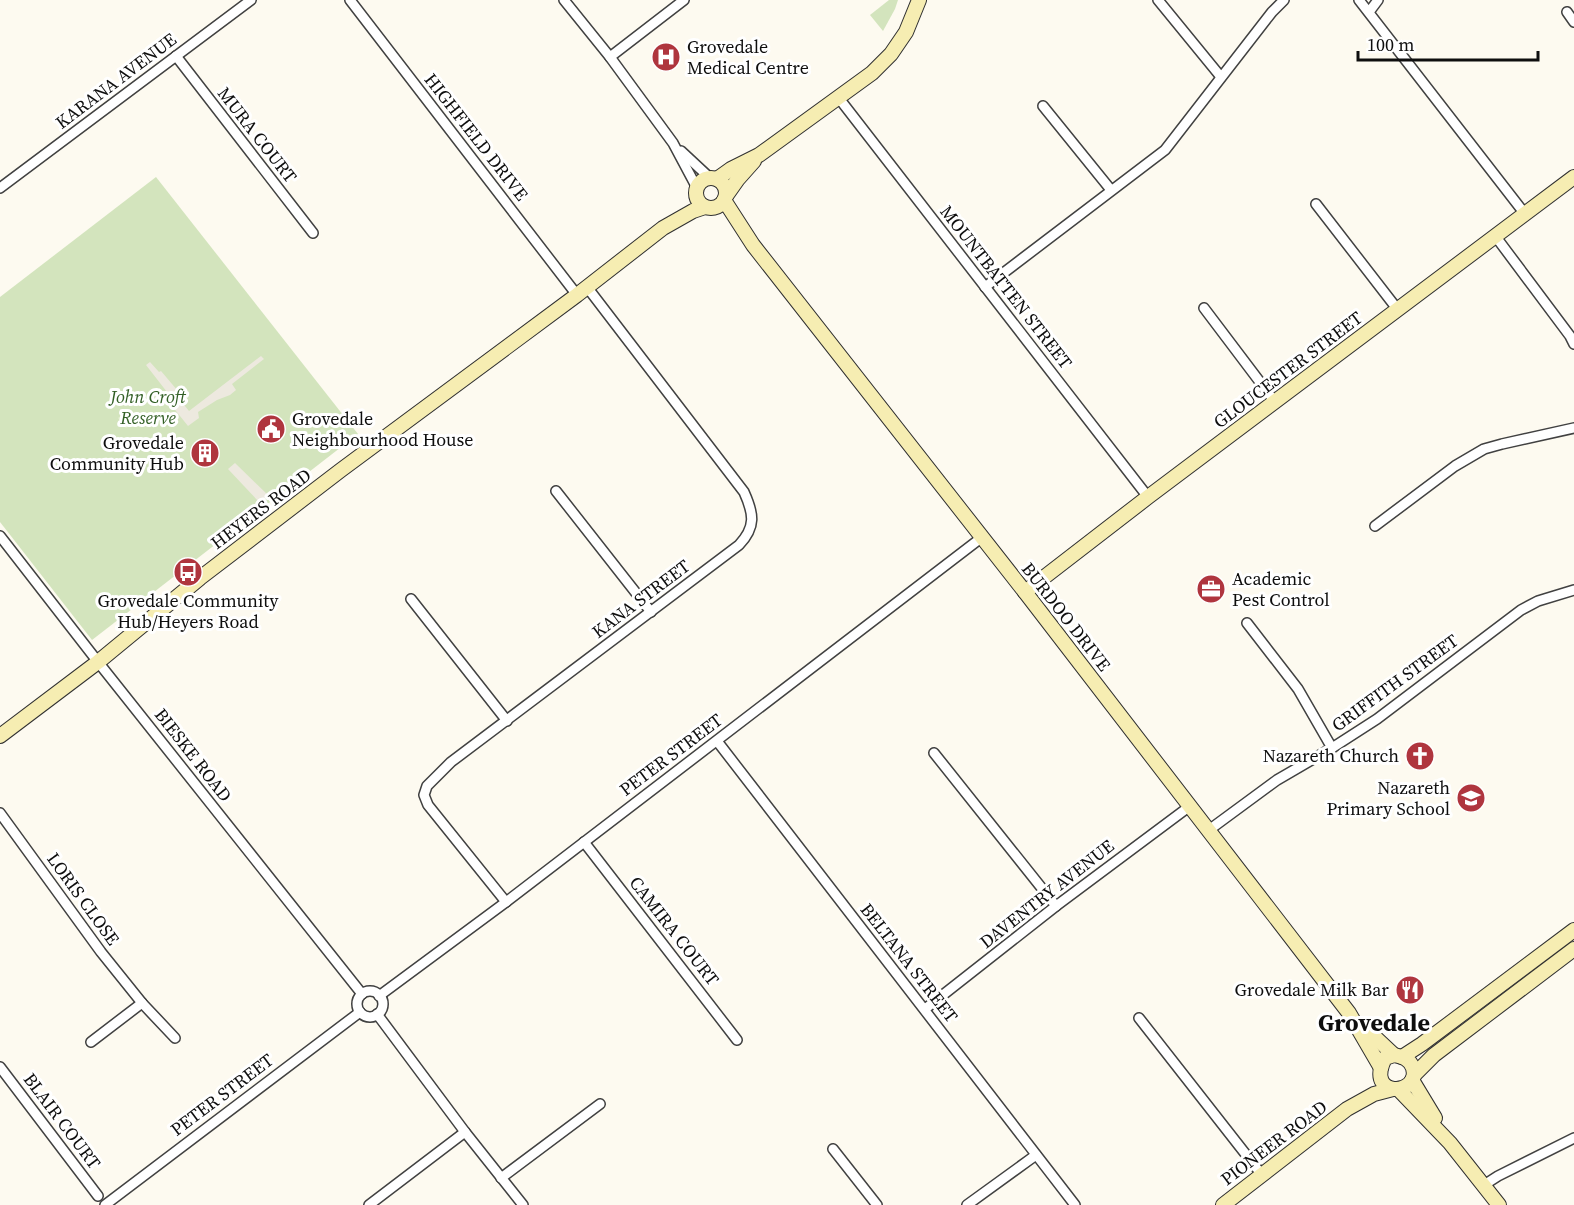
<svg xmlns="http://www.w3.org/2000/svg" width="1574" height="1205" font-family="'Source Serif 4',serif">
  <rect width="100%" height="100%" fill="#fdfaf0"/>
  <g fill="#d3e4bd">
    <path d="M 889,0 L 898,0 L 895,9 L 883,31 L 870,15 Z"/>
    <path d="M 156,177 L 358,434 L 92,640 L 0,522 L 0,297 Z"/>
  </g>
  <path fill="#e3edce" d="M 129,410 L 137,420 L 126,428 L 118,418 Z"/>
  <g fill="#ede9df">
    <path d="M 261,356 L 264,359 L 232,384 L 236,390 L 230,395 L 217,400 L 198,412 L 199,418 L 188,426 L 172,406 L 174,401 L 146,365 L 150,362 L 159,372 L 161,371 L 183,397 L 180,400 L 189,411 Z"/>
    <path d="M 235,463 L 269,496 L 260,503 L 228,469 Z"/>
  </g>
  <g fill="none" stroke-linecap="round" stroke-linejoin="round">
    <g stroke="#414141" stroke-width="12">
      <g id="street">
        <path d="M 350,0 L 577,295"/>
        <path d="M 564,0 L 610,57 L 673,143 L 697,188"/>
        <path d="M 1158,0 L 1221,77"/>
        <path d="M 1359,0 L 1525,214"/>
        <path d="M 1369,12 L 1378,0"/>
        <path d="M 1567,12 L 1574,22"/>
        <path d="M 176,56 L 313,233"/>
        <path d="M 610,57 L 684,0"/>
        <path d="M 838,97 L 1148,497"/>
        <path d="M 1043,106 L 1111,190"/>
        <path d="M 681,151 L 710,178"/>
        <path d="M 0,188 L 251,0"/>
        <path d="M 1316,204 L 1398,310"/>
        <path d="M 1496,237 L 1570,336 L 1574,344"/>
        <path d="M 985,287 L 1165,150 L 1272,12 L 1284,0"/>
        <path d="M 1204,308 L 1275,402"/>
        <path d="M 556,491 L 651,612"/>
        <path d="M 1375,526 L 1455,466 L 1484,449 L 1502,444 L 1574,428"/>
        <path d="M 0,536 L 98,662 L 362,994"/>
        <path d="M 411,599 L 507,721"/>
        <path d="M 1247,623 L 1298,689 L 1332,748"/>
        <path d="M 717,741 L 1075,1205"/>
        <path d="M 934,753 L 1056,906"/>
        <path d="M 0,813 L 101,952 L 142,1003 L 175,1038"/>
        <path d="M 1209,830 L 1277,780 L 1332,748 L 1377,719 L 1521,610 L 1538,601 L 1574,590"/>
        <path d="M 584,842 L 737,1040"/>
        <path d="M 506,902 L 428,805 L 424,795 L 427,786 L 451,762 L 739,545 C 756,527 754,514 744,492 L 587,287"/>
        <circle cx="370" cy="1004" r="13"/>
        <path d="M 379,996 L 506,902 L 981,538"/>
        <path d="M 925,1009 L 1056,906 L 1190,806"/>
        <path d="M 377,1014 L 465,1132 L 523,1205"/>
        <path d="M 1139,1018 L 1262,1175"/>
        <path d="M 91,1042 L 142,1003"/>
        <path d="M 0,1067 L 98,1196"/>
        <path d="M 833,1149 L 877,1205"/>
        <path d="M 501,1178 L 600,1104"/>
        <path d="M 1484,1185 L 1498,1176 L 1574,1138"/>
        <path d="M 105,1205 L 360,1012"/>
        <path d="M 369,1205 L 465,1132"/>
        <path d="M 967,1205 L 1036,1155"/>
      </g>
    </g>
    <g stroke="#303030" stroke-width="16">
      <g id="secondary">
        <circle cx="711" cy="193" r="15"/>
        <path d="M 717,179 L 731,169 L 759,155 L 872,73 L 891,54 L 906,32 L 919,0"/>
        <path d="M 726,196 L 738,179 L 754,161"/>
        <path d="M 724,200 L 753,245 L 1025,592 L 1349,1013 L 1381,1068"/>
        <path d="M 1025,592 L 1148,497 L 1574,177"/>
        <path d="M 0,736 L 98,662 L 200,578 L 341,470 L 577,295 L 663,228 L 693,211 L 705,207"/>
        <path d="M 1361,1024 L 1394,1055"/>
        <path d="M 1394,1055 C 1403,1057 1410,1059 1413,1068 C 1421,1096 1364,1099 1385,1058 Z"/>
        <path d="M 1402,1057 L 1422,1044 L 1574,930"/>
        <path d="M 1414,1075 L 1434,1055 L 1574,949"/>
        <path d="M 1412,1080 L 1435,1118"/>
        <path d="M 1399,1090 L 1450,1143 L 1499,1205"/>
        <path d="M 1223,1205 L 1347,1109 L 1374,1094 L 1393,1089"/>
      </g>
    </g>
    <use href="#street" stroke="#fff" stroke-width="9"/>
    <use href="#secondary" stroke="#f6edb2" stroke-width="14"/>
  </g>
  <defs>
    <g id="hospital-disc" transform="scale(1.5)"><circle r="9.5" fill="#af353e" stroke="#fff"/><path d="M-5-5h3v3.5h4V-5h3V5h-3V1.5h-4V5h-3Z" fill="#fff"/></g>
    <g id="civic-disc" transform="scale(1.5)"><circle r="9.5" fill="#af353e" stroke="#fff"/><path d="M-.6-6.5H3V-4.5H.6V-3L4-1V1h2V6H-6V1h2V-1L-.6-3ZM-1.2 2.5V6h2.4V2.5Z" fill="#fff"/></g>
    <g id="building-disc" transform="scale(1.5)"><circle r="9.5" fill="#af353e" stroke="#fff"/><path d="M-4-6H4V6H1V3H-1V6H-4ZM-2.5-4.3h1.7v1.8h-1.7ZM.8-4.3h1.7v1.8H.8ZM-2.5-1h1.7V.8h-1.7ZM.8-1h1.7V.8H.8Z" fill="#fff"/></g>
    <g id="bus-disc" transform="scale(1.5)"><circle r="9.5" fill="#af353e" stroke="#fff"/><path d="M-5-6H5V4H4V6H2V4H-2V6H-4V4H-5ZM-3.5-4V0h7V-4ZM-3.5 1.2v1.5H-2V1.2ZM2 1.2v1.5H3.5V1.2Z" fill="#fff"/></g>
    <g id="office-disc" transform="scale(1.5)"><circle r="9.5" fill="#af353e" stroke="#fff"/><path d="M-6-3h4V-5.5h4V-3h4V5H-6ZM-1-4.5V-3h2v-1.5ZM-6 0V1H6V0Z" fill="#fff"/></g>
    <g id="church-disc" transform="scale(1.5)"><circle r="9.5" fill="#af353e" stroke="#fff"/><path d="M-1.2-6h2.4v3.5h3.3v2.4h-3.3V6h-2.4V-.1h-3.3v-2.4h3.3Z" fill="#fff"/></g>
    <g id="school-disc" transform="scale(1.5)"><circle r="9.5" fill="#af353e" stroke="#fff"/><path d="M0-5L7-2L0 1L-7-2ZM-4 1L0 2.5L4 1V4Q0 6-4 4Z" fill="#fff"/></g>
    <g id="restaurant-disc" transform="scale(1.5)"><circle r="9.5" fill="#af353e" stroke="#fff"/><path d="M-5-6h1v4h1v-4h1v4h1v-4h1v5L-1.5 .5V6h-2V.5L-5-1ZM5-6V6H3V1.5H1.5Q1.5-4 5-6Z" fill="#fff"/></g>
  </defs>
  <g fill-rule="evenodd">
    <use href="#hospital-disc" x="666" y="57"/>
    <use href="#civic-disc" x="271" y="429"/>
    <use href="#building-disc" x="205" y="453"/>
    <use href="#bus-disc" x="188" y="572"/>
    <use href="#office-disc" x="1211" y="589"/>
    <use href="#church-disc" x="1420" y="756"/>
    <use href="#school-disc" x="1471" y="798"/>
    <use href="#restaurant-disc" x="1410" y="990"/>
  </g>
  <g text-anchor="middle" stroke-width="6" stroke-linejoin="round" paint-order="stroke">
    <g font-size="18" fill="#0e0e0e" stroke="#fff" text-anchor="end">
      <text x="687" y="53" text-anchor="start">Grovedale<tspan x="687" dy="21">Medical Centre</tspan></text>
      <text x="292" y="425" text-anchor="start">Grovedale<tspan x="292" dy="21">Neighbourhood House</tspan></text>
      <text x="184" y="449">Grovedale<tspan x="184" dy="21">Community Hub</tspan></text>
      <text x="1232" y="585" text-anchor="start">Academic<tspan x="1232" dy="21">Pest Control</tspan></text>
      <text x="188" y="607" text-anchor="middle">Grovedale Community<tspan x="188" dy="21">Hub/Heyers Road</tspan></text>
      <text x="1399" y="762">Nazareth Church</text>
      <text x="1450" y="794">Nazareth<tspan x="1450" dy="21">Primary School</tspan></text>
      <text x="1389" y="996">Grovedale Milk Bar</text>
    </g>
    <g font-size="18" fill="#0e0e0e" stroke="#fff">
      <text transform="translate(116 81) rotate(-37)" y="6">KARANA AVENUE</text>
      <text transform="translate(257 135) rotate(52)" y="6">MURA COURT</text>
      <text transform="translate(476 137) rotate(52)" y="6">HIGHFIELD DRIVE</text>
      <text transform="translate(1006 287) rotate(52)" y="6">MOUNTBATTEN STREET</text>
      <text transform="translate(1288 370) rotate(-37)" y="6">GLOUCESTER STREET</text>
      <text transform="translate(261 509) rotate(-37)" y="6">HEYERS ROAD</text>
      <text transform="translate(641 599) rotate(-37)" y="6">KANA STREET</text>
      <text transform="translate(1066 617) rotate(52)" y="6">BURDOO DRIVE</text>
      <text transform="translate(1395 683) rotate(-36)" y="6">GRIFFITH STREET</text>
      <text transform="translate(193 755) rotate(52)" y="6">BIESKE ROAD</text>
      <text transform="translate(671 755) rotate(-37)" y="6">PETER STREET</text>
      <text transform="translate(1047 894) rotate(-38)" y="6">DAVENTRY AVENUE</text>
      <text transform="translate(83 899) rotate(54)" y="6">LORIS CLOSE</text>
      <text transform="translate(674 931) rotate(52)" y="6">CAMIRA COURT</text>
      <text transform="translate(909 963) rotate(52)" y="6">BELTANA STREET</text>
      <text transform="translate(222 1095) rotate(-37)" y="6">PETER STREET</text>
      <text transform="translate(62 1121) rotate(53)" y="6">BLAIR COURT</text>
      <text transform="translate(1274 1143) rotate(-37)" y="6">PIONEER ROAD</text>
    </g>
    <g font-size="18" font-style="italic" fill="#325f25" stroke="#fff">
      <text x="148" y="403">John Croft<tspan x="148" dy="21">Reserve</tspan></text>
    </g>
    <g font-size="24" font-weight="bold" fill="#0e0e0e" stroke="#fff">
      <text x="1374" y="1031">Grovedale</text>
    </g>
  </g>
  <path d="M1358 51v9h180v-9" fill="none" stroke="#0e0e0e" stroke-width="3"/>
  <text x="1367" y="51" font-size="18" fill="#0e0e0e" stroke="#ffffff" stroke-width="4.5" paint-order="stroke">100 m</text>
</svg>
